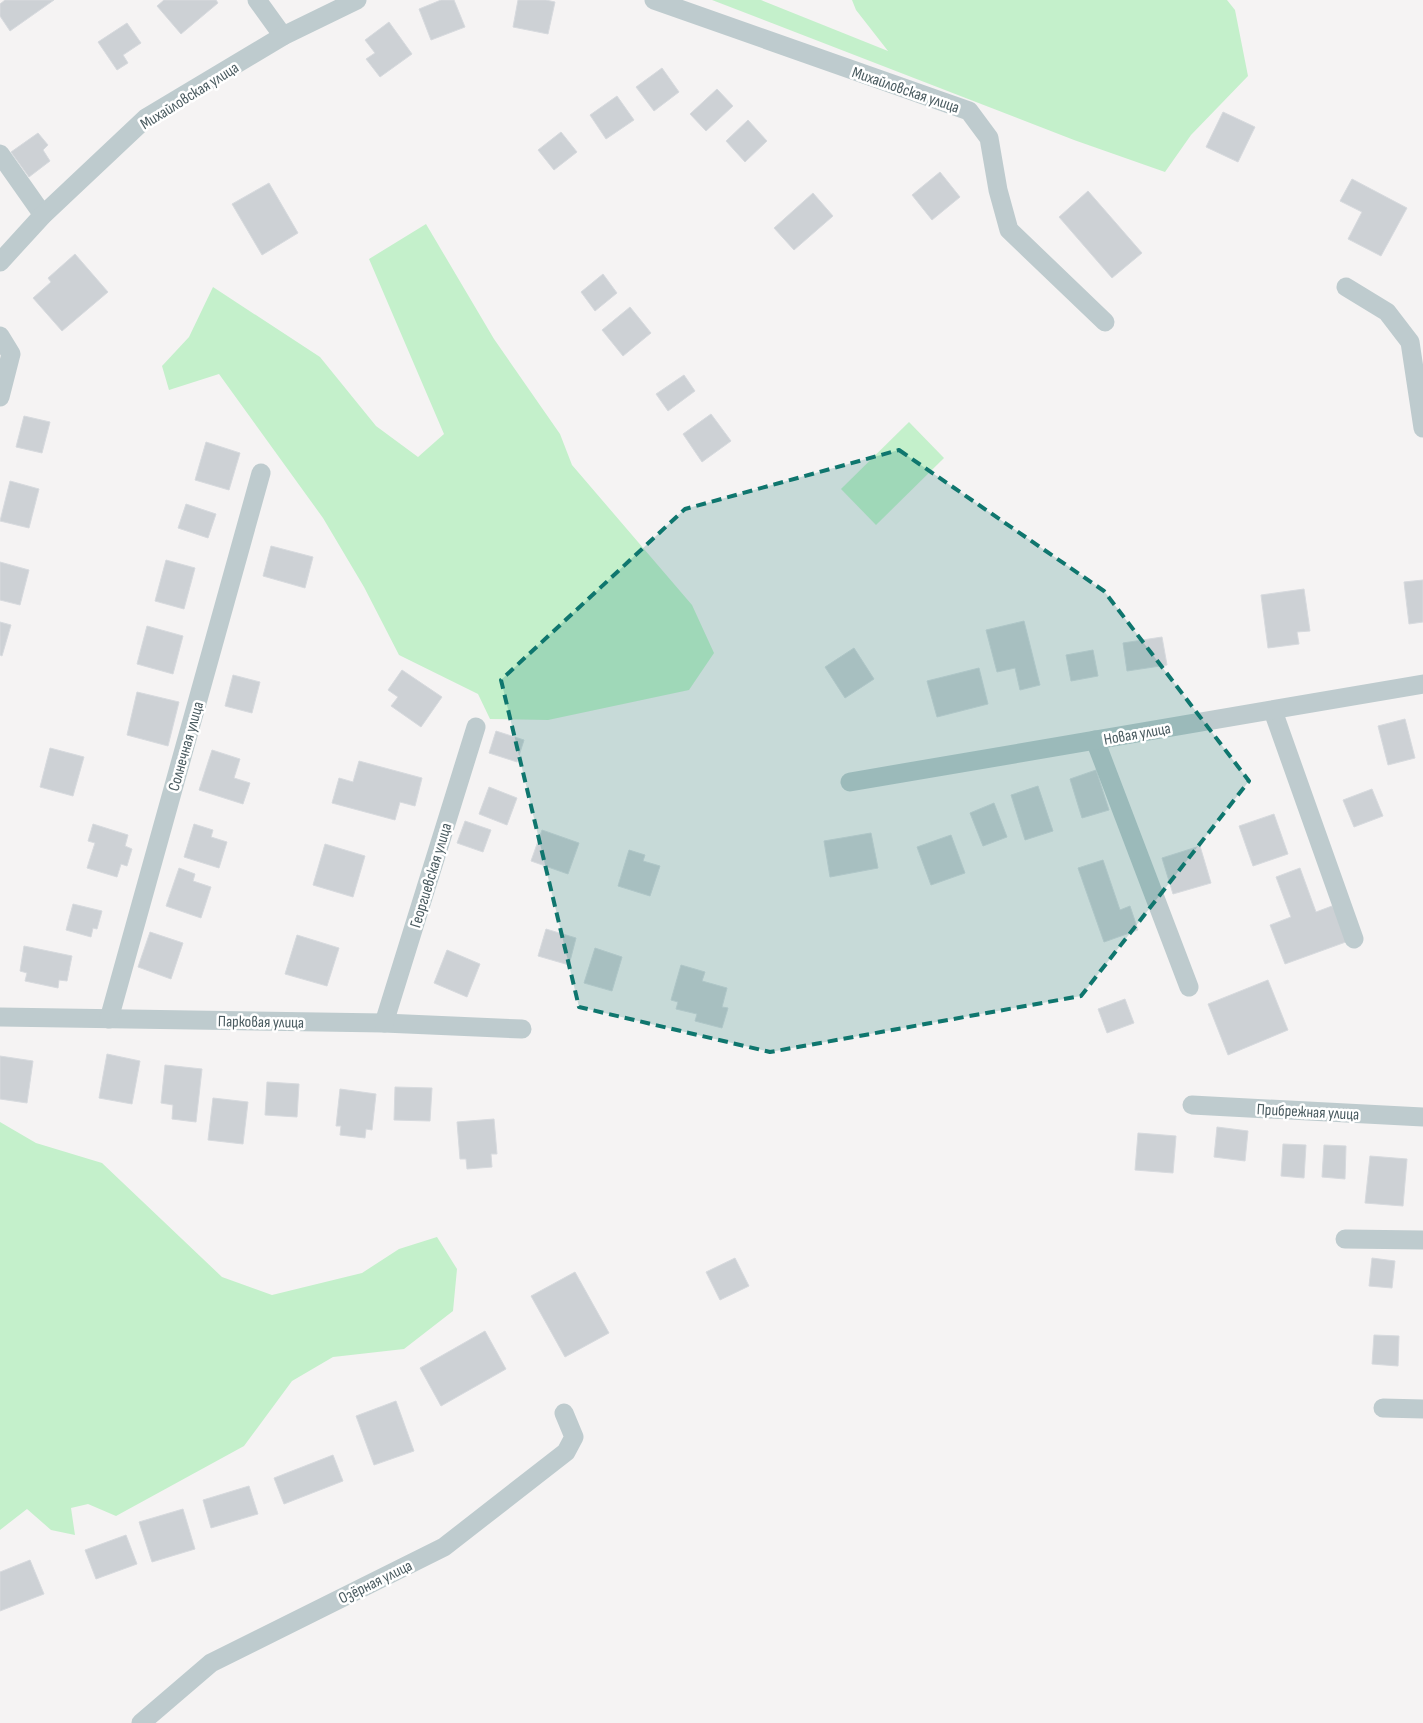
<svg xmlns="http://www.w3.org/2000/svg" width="1423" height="1723" font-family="'Sofia Sans Condensed',sans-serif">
  <rect width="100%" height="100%" fill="#f5f3f3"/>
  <g fill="#c4f0cb">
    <path d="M 712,0 L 761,0 L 888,51 L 856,10 L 852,0 L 1227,0 L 1235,10 L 1248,76 L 1191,135 L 1165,172 L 1074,140 Z"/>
    <path d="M 426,224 L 494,339 L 560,434 L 572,465 L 692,605 L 714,653 L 689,690 L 548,720 L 490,719 L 478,694 L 399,655 L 364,587 L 323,518 L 219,374 L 169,390 L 162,366 L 189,337 L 213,287 L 320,357 L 376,426 L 418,457 L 444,434 L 369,259 Z"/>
    <path d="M 909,422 L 944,458 L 876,525 L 841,489 Z"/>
    <path d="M 0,1122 L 36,1143 L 102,1163 L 222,1277 L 272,1295 L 362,1273 L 399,1249 L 437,1237 L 457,1269 L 453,1311 L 404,1349 L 333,1357 L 292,1381 L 244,1446 L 116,1516 L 88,1504 L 71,1508 L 75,1535 L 51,1530 L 27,1509 L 0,1530 Z"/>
  </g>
  <g fill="#cdd1d5" stroke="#d7dade">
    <path d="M 5,0 L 54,0 L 10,31 L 0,16 L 0,4 Z"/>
    <path d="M 164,0 L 216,0 L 218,3 L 181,34 L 157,6 Z"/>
    <path d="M 441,0 L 454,0 L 465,27 L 431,40 L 419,9 Z"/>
    <path d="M 518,0 L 546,0 L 555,2 L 548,34 L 513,27 Z"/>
    <path d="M 389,22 L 412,54 L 380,77 L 366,59 L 375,53 L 365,40 Z"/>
    <path d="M 127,23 L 141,43 L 123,55 L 128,63 L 117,70 L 98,42 Z"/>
    <path d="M 662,68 L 679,92 L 654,111 L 636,87 Z"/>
    <path d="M 717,89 L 733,106 L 706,131 L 690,114 Z"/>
    <path d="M 617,96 L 634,120 L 606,139 L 590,115 Z"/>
    <path d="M 1223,112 L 1255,127 L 1238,162 L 1206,147 Z"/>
    <path d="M 748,120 L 767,141 L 745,162 L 726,141 Z"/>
    <path d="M 561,132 L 577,152 L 554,170 L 538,150 Z"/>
    <path d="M 38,133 L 48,145 L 43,150 L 50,161 L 29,177 L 11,152 Z"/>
    <path d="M 940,172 L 960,197 L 932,220 L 912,195 Z"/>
    <path d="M 1352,179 L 1407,208 L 1381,256 L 1348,239 L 1362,212 L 1340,201 Z"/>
    <path d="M 269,183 L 298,233 L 262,255 L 232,204 Z"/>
    <path d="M 1088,191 L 1142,253 L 1112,278 L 1059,217 Z"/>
    <path d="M 813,193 L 833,216 L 794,250 L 774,228 Z"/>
    <path d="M 75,254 L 108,292 L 62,331 L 33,298 L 51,282 L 48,278 Z"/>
    <path d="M 603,274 L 617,293 L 595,311 L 581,292 Z"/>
    <path d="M 630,307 L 651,333 L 623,356 L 602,330 Z"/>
    <path d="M 684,375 L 695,391 L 668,411 L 656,394 Z"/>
    <path d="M 711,414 L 731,441 L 702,462 L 683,434 Z"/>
    <path d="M 24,416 L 50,422 L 42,453 L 16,447 Z"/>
    <path d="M 206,442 L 240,453 L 229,490 L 195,480 Z"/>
    <path d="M 10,481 L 39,489 L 29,528 L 0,521 Z"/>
    <path d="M 186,504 L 216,514 L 208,538 L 178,528 Z"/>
    <path d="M 271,546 L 313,557 L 305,588 L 263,576 Z"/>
    <path d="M 166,560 L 195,568 L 184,609 L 155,601 Z"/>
    <path d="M 0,562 L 29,570 L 20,605 L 0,600 Z"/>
    <path d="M 1423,580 L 1423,622 L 1409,624 L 1404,582 Z"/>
    <path d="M 1304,589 L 1310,631 L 1297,632 L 1299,644 L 1268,648 L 1261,595 Z"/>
    <path d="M 1024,621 L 1040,685 L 1020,690 L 1015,668 L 997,672 L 986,630 Z"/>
    <path d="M 0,622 L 11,625 L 2,656 L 0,655 Z"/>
    <path d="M 147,626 L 183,636 L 173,674 L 137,664 Z"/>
    <path d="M 1162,637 L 1167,665 L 1127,671 L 1123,643 Z"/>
    <path d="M 854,648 L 874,679 L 845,698 L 825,667 Z"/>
    <path d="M 1093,650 L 1098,676 L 1071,681 L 1066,655 Z"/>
    <path d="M 979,668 L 988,704 L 937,717 L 927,681 Z"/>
    <path d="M 402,670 L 442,697 L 421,727 L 391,706 L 398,697 L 388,690 Z"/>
    <path d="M 233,675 L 260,682 L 252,713 L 225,706 Z"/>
    <path d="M 137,692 L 179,702 L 168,746 L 127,735 Z"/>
    <path d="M 1405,719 L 1415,758 L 1388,765 L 1378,726 Z"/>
    <path d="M 496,731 L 524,740 L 517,762 L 489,753 Z"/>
    <path d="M 50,748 L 84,757 L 73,796 L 40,787 Z"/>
    <path d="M 212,750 L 240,759 L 234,778 L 250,783 L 243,804 L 199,790 Z"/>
    <path d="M 359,761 L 422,778 L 415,806 L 400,802 L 395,820 L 332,803 L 339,778 L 353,782 Z"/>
    <path d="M 1096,770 L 1109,810 L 1082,818 L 1070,779 Z"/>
    <path d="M 1038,786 L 1053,831 L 1025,840 L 1011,795 Z"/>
    <path d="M 489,787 L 517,798 L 507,825 L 479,814 Z"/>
    <path d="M 1372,789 L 1383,816 L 1354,827 L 1343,800 Z"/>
    <path d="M 994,803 L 1007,837 L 983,846 L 970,813 Z"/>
    <path d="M 1274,814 L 1288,854 L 1253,866 L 1239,826 Z"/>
    <path d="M 465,821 L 491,830 L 483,852 L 457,843 Z"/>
    <path d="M 93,824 L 128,835 L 125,846 L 132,849 L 127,866 L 121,864 L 117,877 L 87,868 L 95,843 L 88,841 Z"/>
    <path d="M 194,824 L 213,830 L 211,837 L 227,842 L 219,868 L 184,857 Z"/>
    <path d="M 542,830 L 579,843 L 568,874 L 531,861 Z"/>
    <path d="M 871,833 L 878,868 L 830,877 L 824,841 Z"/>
    <path d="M 951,835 L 965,873 L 931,885 L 917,847 Z"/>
    <path d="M 325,844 L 365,856 L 353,897 L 313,885 Z"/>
    <path d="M 1200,846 L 1211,883 L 1173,894 L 1162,858 Z"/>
    <path d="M 629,850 L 645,855 L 643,861 L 660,866 L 650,896 L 618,886 Z"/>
    <path d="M 1103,860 L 1120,910 L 1130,906 L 1138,930 L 1104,942 L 1078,868 Z"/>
    <path d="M 179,868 L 195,874 L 193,881 L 211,887 L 201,918 L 166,906 Z"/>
    <path d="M 1300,868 L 1316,912 L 1332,906 L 1354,939 L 1285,964 L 1270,925 L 1291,917 L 1276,877 Z"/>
    <path d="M 73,904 L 102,911 L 97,929 L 93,928 L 91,937 L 66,930 Z"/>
    <path d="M 546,929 L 576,938 L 569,965 L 538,956 Z"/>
    <path d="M 150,932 L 183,943 L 171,979 L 138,967 Z"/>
    <path d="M 297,935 L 339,948 L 327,986 L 285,974 Z"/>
    <path d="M 24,946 L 72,956 L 67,981 L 59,980 L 58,988 L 25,981 L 27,973 L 20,971 Z"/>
    <path d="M 595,948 L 622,957 L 612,991 L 584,983 Z"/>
    <path d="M 447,950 L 480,964 L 467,997 L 434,983 Z"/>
    <path d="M 681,965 L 705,972 L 702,981 L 727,988 L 722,1007 L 728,1008 L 722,1028 L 695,1021 L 697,1014 L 676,1009 L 678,1002 L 671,1000 Z"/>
    <path d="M 1268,980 L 1288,1030 L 1228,1055 L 1208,1004 Z"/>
    <path d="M 1125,999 L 1134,1023 L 1107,1033 L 1098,1009 Z"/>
    <path d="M 107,1054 L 140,1061 L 132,1104 L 99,1098 Z"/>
    <path d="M 0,1056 L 33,1061 L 27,1103 L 0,1099 Z"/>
    <path d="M 165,1065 L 202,1069 L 196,1122 L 172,1119 L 173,1105 L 161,1103 Z"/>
    <path d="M 267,1082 L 299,1084 L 297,1117 L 265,1115 Z"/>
    <path d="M 395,1087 L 432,1088 L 430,1121 L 394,1120 Z"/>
    <path d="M 340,1089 L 376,1094 L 372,1130 L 366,1129 L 365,1138 L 340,1135 L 341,1126 L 336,1126 Z"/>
    <path d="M 213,1098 L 248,1102 L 243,1144 L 208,1140 Z"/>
    <path d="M 494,1119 L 497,1154 L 491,1154 L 492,1167 L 467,1169 L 466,1159 L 460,1159 L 457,1122 Z"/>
    <path d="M 1217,1127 L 1248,1131 L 1245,1161 L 1214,1157 Z"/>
    <path d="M 1138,1133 L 1176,1136 L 1173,1173 L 1135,1170 Z"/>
    <path d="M 1283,1144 L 1306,1145 L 1304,1178 L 1281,1176 Z"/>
    <path d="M 1324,1145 L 1346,1146 L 1345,1179 L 1322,1177 Z"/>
    <path d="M 1370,1156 L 1407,1159 L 1403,1206 L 1365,1203 Z"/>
    <path d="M 735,1258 L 749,1286 L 720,1300 L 706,1272 Z"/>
    <path d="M 1372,1258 L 1395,1261 L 1392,1288 L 1369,1286 Z"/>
    <path d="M 575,1272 L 609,1333 L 565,1357 L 531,1296 Z"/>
    <path d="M 485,1331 L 506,1369 L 441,1406 L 420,1368 Z"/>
    <path d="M 1374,1335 L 1399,1336 L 1398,1366 L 1372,1364 Z"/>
    <path d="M 396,1401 L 414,1451 L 374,1465 L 356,1416 Z"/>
    <path d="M 333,1455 L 343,1481 L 284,1504 L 274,1478 Z"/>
    <path d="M 249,1486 L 258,1514 L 211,1528 L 203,1500 Z"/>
    <path d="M 183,1509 L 195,1549 L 152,1562 L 139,1522 Z"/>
    <path d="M 126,1535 L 137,1564 L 96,1579 L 85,1550 Z"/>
    <path d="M 30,1560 L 44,1594 L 0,1611 L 0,1572 Z"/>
  </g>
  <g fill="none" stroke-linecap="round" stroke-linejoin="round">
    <g stroke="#becbce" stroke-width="19">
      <path d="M 257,0 L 283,36"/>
      <path d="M 654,0 L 969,111 L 989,138 L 998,190 L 1009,230 L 1105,322"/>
      <path d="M 0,154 L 43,215"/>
      <path d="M 0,262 L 43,215 L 146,118 L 283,36 L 357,0"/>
      <path d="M 1346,287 L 1387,312 L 1410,342 L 1423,428"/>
      <path d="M 0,336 L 11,354 L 0,397"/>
      <path d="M 1273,711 L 1354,939"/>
      <path d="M 1095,740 L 1189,987"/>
      <path d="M 850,782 L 1423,684"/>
      <path d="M 0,1017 L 384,1023 L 522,1029"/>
      <path d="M 109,1019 L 261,473"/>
      <path d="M 384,1023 L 476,727"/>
      <path d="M 1192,1105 L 1423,1117"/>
      <path d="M 1345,1239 L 1423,1240"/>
      <path d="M 1383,1408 L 1423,1409"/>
      <path d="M 141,1723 L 211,1663 L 444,1547 L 566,1452 L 574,1437 L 564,1413"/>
    </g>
  </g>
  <path fill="#0f766e" fill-opacity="0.2" stroke="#0f766e" stroke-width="4" stroke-dasharray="10 6" stroke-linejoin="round" d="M 899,450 L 1104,591 L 1249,781 L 1081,996 L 770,1052 L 579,1007 L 501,680 L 685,509 Z"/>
  <g text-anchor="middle" stroke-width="5" stroke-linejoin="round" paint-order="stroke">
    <g font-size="16" fill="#4a5b60" stroke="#fff">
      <text transform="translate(906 89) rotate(19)" y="6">Михайловская улица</text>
      <text transform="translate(189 95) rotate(-32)" y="6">Михайловская улица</text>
      <text transform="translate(1137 733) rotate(-10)" y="6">Новая улица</text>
      <text transform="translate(185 746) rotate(-74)" y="6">Солнечная улица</text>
      <text transform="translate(430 875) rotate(-73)" y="6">Георгиевская улица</text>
      <text transform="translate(261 1021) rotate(1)" y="6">Парковая улица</text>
      <text transform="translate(1308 1111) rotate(3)" y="6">Прибрежная улица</text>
      <text transform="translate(375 1581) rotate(-26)" y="6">Озёрная улица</text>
    </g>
  </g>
</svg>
